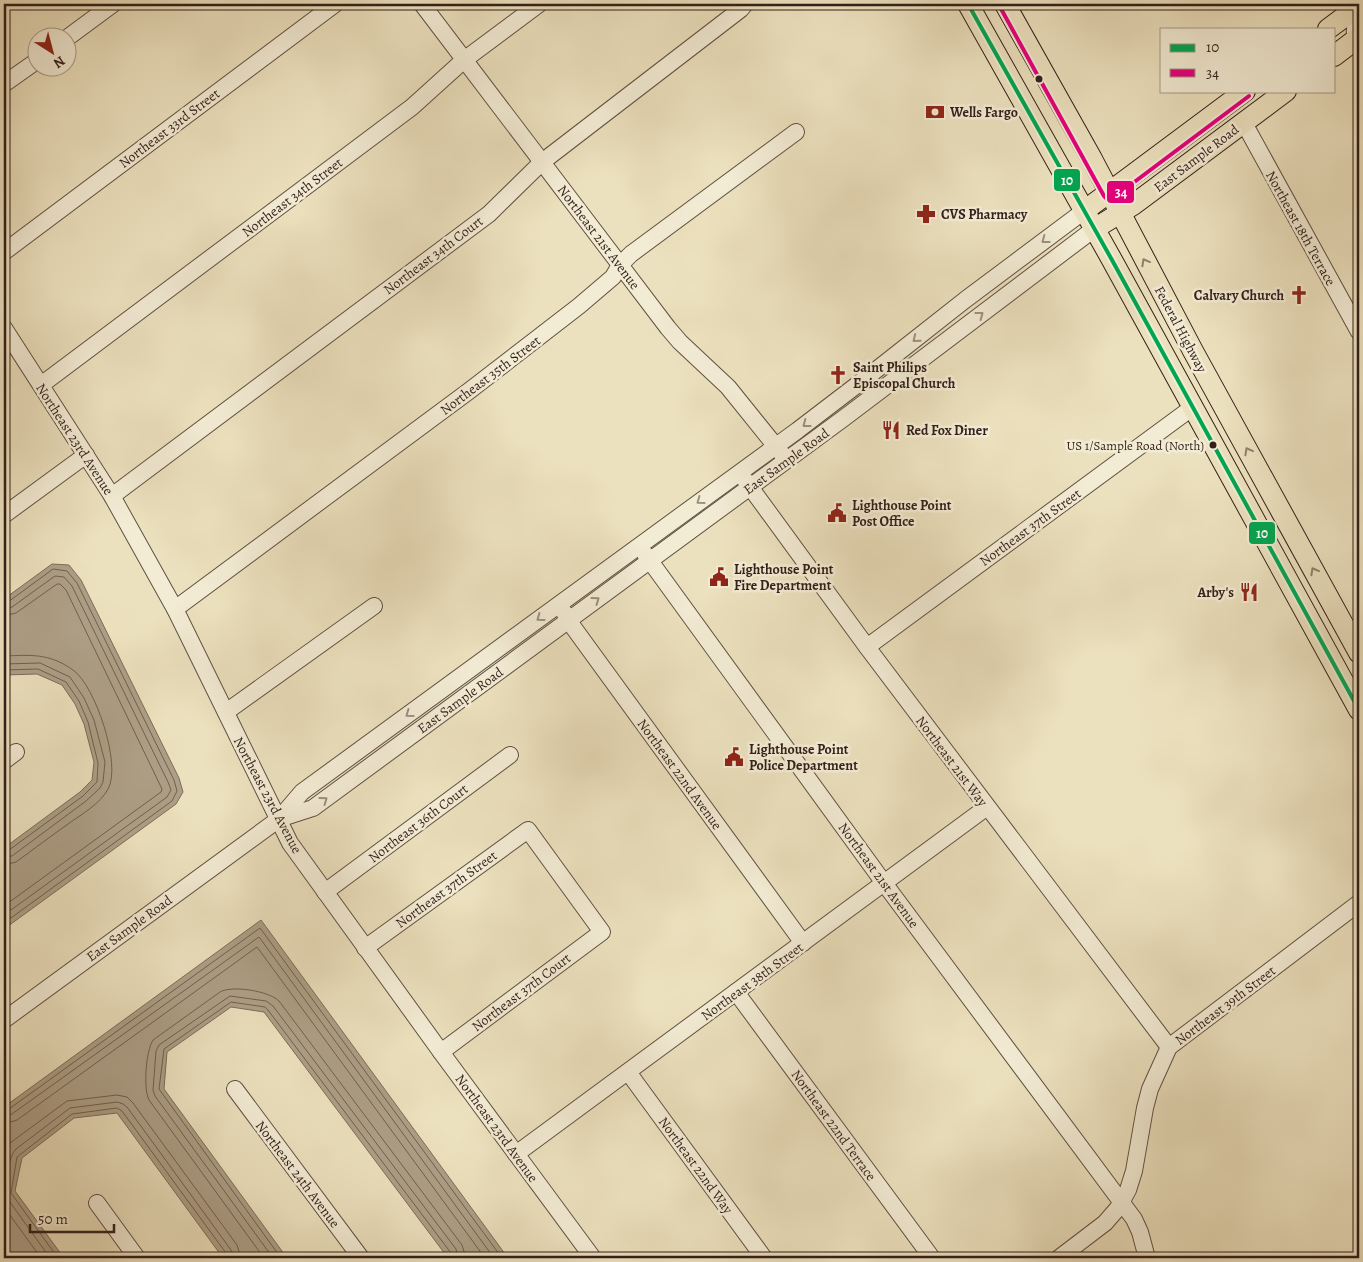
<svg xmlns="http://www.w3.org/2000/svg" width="1363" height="1262" font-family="Alegreya,serif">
  <rect width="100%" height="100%" fill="#ece1be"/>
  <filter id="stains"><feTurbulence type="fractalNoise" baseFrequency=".004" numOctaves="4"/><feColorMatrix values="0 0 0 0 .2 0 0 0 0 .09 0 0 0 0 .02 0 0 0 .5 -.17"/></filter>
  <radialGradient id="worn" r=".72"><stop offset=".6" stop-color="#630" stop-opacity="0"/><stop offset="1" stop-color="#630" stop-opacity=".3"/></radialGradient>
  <g fill="#ad9f86" stroke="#7c6c5a">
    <path d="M 52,564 L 69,565 L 81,580 L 179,778 L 183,792 L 176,804 L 4,929 L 4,848 L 80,792 L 92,780 L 94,762 L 84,724 L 75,704 L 62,685 L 37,674 L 4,675 L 4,599 Z"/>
    <path d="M 261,920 L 508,1258 L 448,1258 L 264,1012 L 231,1007 L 167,1052 L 164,1089 L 287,1258 L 223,1258 L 117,1113 L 74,1118 L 22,1158 L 15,1191 L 64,1258 L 4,1258 L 4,1107 Z"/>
  </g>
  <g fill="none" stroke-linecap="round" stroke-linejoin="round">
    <g stroke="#705f50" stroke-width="1">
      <path d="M 4,602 L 8,602 L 53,569 L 67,571 L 77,583 L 174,780 L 177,791 L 172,801 L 4,923"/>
      <path d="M 4,609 L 12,607 L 55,576 L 64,577 L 72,586 L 168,782 L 171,790 L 167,797 L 4,915"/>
      <path d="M 4,616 L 16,613 L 57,584 L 60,584 L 66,590 L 162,789 L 161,792 L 4,906"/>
      <path d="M 4,656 C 31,655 49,653 73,670 C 95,685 122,765 108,789 C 100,804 82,814 68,824 C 51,836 34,849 16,862 L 4,865"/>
      <path d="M 4,664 L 40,663 L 70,677 L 84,698 L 94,720 L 105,762 L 103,782 L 100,788 L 86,801 L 12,856 L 4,857"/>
      <path d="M 4,670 L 38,669 L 66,682 L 79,701 L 88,722 L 98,763 L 97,782 L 83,796 L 9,850 L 4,851"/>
      <path d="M 4,1110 L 9,1109 L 260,928 L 502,1258"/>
      <path d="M 4,1117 L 12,1114 L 259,937 L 494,1258"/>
      <path d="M 4,1124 L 17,1120 L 257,947 L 485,1258"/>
      <path d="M 4,1154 L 10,1143 L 67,1101 L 117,1095 L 127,1097 L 133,1103 L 237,1245 L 241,1258"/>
      <path d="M 4,1207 L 41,1258"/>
      <path d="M 50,1258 L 5,1195 C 3,1186 9,1156 16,1149 L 70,1108 L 117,1102 L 123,1104 L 127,1107 L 231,1250 L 233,1258"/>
      <path d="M 58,1258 L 11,1193 L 17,1157 L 72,1114 L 117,1108 L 122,1111 L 226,1253 L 227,1258"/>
      <path d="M 264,1258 L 149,1100 C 143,1088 146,1051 153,1040 L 220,992 C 232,985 269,991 279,1001 L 462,1245 L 466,1258"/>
      <path d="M 273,1258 L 155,1096 L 153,1090 L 156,1051 L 159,1045 L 230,996 L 266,1001 L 273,1006 L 456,1249 L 458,1258"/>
      <path d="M 281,1258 L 159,1089 L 164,1049 L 231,1002 L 265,1007 L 268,1010 L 451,1253 L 452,1258"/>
    </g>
    <g stroke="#605042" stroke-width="18">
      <g id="minor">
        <path d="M 422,4 L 668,328 L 680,342 L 728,387 L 782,454"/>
        <path d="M 1359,18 C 1354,27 1353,36 1359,44"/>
        <path d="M 67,38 L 113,4"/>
        <path d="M 4,84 L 38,60"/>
        <path d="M 1244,123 L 1359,332"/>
        <path d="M 4,252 L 335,4"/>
        <path d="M 4,328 L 112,496 L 175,609 L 290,843 L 441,1052 L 593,1258"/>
        <path d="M 41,385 L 412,107 L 464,60 L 539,4"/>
        <path d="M 745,480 L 867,647 L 1169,1047"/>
        <path d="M 112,496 L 489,214 L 542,162 L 741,9 L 745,4"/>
        <path d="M 4,515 L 86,455"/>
        <path d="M 645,554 L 884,883 L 1134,1219 L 1140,1232 L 1147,1258"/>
        <path d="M 175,609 L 469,391 L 579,306 L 613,277 L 620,265 L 631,254 L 796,132"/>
        <path d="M 564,612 L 568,620 L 803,943"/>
        <path d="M 867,647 L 1193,407"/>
        <path d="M 226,712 L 374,606"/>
        <path d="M 4,761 L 16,752"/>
        <path d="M 279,819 L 313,808 L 844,418 L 1094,229"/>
        <path d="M 325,892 L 510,755"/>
        <path d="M 365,948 L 528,830 L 602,932 L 441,1052"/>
        <path d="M 736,992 L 932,1258"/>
        <path d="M 4,1020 L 279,819 L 302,792 L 798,430 L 866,378 L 965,300 L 1084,211"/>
        <path d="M 628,1072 L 764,1258"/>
        <path d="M 235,1089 L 361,1258"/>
        <path d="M 516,1154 L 987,807"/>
        <path d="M 97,1203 L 137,1258"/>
        <path d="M 1059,1258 L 1105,1223 L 1118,1208 L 1128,1190 L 1134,1171 L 1145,1108 L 1150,1089 L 1169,1047 L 1359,903"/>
      </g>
    </g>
    <g stroke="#321f19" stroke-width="22">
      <g id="major">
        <path d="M 968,4 L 1112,260 L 1359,710"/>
        <path d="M 1005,4 L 1092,159 L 1193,351 L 1359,653"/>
        <path d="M 1328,29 L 1359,6"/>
        <path d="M 1334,56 L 1359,37"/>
        <path d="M 1084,211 L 1245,91"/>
        <path d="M 1094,229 L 1133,205 L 1286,91"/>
      </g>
    </g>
    <use href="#minor" stroke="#f3ecd5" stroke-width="16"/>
    <use href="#major" stroke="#ece1be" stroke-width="20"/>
    <g stroke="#f3ecd5" stroke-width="8">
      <path id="bus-1" d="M 968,4 L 1112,260 L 1359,710"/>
    </g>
    <g stroke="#f3ecd5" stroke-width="8">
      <path id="bus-2" d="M 1000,7 L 1104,196 L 1107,199 L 1113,198 L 1249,96"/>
    </g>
    <use href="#bus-1" stroke="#00a651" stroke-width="4"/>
    <use href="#bus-2" stroke="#e5007d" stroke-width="4"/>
  </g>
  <defs><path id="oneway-chevron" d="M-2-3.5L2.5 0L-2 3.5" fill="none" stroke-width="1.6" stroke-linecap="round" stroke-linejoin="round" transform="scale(1.25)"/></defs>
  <g stroke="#9c9080">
    <use href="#oneway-chevron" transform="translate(1045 240) rotate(143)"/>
    <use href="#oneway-chevron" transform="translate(980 315) rotate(-37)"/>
    <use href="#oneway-chevron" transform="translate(916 339) rotate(141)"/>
    <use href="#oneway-chevron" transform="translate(806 424) rotate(143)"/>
    <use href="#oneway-chevron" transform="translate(700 501) rotate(144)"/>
    <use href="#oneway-chevron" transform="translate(596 600) rotate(-36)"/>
    <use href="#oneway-chevron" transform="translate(540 618) rotate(144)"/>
    <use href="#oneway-chevron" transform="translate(409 714) rotate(144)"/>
    <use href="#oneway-chevron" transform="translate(324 800) rotate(-36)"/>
  </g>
  <g stroke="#8f806c">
    <use href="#oneway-chevron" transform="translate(1145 262) rotate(-119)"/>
    <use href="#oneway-chevron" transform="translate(1248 451) rotate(-119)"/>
    <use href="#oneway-chevron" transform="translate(1314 571) rotate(-119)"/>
  </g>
  <defs>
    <g id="bank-bare" transform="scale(1.5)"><path d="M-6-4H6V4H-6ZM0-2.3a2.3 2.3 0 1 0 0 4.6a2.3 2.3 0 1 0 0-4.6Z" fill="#8f2418" stroke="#f3ecd5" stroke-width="2.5" paint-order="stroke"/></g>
    <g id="pharmacy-bare" transform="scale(1.5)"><path d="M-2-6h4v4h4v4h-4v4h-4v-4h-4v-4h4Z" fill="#8f2418" stroke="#f3ecd5" stroke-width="2.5" paint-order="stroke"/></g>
    <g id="church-bare" transform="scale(1.5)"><path d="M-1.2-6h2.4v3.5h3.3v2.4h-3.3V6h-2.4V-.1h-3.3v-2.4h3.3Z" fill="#8f2418" stroke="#f3ecd5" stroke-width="2.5" paint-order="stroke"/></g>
    <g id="restaurant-bare" transform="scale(1.5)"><path d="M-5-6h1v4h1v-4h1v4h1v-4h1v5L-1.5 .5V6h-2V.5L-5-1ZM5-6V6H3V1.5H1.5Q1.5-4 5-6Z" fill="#8f2418" stroke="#f3ecd5" stroke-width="2.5" paint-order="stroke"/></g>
    <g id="civic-bare" transform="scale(1.5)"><path d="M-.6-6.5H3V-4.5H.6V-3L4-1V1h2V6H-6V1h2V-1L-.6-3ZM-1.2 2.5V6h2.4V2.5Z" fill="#8f2418" stroke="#f3ecd5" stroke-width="2.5" paint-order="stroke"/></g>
  </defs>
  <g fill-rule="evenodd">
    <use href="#bank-bare" x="935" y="112"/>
    <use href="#pharmacy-bare" x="926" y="214"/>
    <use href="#church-bare" x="1299" y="295"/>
    <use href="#church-bare" x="838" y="375"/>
    <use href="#restaurant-bare" x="891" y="430"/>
    <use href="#civic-bare" x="837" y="513"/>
    <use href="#civic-bare" x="719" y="577"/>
    <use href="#restaurant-bare" x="1249" y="592"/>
    <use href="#civic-bare" x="734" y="757"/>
  </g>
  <g fill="#321f19" stroke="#f3ecd5" stroke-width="2">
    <circle cx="1039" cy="79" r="4.5"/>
    <circle cx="1213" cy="445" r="4.5"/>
  </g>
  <g text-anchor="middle" stroke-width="5" stroke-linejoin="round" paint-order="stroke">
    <g font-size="13" fill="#321f19" stroke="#f3ecd5" text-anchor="end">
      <text x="1204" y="450">US 1/Sample Road (North)</text>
    </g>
    <g font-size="14" font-weight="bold" fill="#321f19" stroke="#f3ecd5" text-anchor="start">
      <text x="950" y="117">Wells Fargo</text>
      <text x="941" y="219">CVS Pharmacy</text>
      <text x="1284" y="300" text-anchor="end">Calvary Church</text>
      <text x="853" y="372">Saint Philips<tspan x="853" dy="16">Episcopal Church</tspan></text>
      <text x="906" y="435">Red Fox Diner</text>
      <text x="852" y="510">Lighthouse Point<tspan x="852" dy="16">Post Office</tspan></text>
      <text x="734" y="574">Lighthouse Point<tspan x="734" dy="16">Fire Department</tspan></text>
      <text x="1234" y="597" text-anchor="end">Arby's</text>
      <text x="749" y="754">Lighthouse Point<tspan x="749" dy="16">Police Department</tspan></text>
    </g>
    <g font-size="14" fill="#321f19" stroke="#f3ecd5">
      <text transform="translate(169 128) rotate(-37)" y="5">Northeast 33rd Street</text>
      <text transform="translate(1196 158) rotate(-37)" y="5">East Sample Road</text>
      <text transform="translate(292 197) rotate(-37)" y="5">Northeast 34th Street</text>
      <text transform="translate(1301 228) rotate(61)" y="5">Northeast 18th Terrace</text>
      <text transform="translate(599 237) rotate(53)" y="5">Northeast 21st Avenue</text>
      <text transform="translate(433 255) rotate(-37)" y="5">Northeast 34th Court</text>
      <text transform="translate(1181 329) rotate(62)" y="5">Federal Highway</text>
      <text transform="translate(490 375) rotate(-37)" y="5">Northeast 35th Street</text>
      <text transform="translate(75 439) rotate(57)" y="5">Northeast 23rd Avenue</text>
      <text transform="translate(786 461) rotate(-36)" y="5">East Sample Road</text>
      <text transform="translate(1030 527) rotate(-36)" y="5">Northeast 37th Street</text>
      <text transform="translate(460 700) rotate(-36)" y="5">East Sample Road</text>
      <text transform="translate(952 761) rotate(53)" y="5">Northeast 21st Way</text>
      <text transform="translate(680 774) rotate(54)" y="5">Northeast 22nd Avenue</text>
      <text transform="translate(268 795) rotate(62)" y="5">Northeast 23rd Avenue</text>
      <text transform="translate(418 823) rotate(-37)" y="5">Northeast 36th Court</text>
      <text transform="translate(879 875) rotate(54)" y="5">Northeast 21st Avenue</text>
      <text transform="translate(446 889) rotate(-36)" y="5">Northeast 37th Street</text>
      <text transform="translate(129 928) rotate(-36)" y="5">East Sample Road</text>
      <text transform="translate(752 981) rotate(-36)" y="5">Northeast 38th Street</text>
      <text transform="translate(521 992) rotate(-37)" y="5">Northeast 37th Court</text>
      <text transform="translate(1225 1005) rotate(-37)" y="5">Northeast 39th Street</text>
      <text transform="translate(834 1125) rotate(54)" y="5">Northeast 22nd Terrace</text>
      <text transform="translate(497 1128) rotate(54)" y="5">Northeast 23rd Avenue</text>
      <text transform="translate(696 1165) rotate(54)" y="5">Northeast 22nd Way</text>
      <text transform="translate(298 1174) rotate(53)" y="5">Northeast 24th Avenue</text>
    </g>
  </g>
  <g stroke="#f3ecd5" stroke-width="2">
    <rect x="1053" y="168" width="28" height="24" rx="5" fill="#00a651"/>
    <rect x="1106" y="180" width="29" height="24" rx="5" fill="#e5007d"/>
    <rect x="1248" y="521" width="28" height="24" rx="5" fill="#00a651"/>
  </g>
  <g font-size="14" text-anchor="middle" font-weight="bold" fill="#fff">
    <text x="1067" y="185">10</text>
    <text x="1121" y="197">34</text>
    <text x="1262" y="538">10</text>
  </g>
  <rect width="1363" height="1262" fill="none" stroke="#ece1be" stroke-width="20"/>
  <rect x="5" y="5" width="1353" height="1252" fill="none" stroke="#321f19" stroke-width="2.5"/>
  <rect x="10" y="10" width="1343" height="1242" fill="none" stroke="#321f19"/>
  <rect x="1160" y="28" width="175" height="65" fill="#f3ecd5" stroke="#a69a8a"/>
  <rect x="1170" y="44" width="25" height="8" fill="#00a651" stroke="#a69a8a"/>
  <text x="1206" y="52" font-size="15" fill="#321f19">10</text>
  <rect x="1170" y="69" width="25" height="8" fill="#e5007d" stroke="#a69a8a"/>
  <text x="1206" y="78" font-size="15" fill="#321f19">34</text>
  <g transform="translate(52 52) rotate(144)"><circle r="24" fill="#f3ecd5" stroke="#a69a8a"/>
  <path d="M0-4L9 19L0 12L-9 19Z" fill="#8f2418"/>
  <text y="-8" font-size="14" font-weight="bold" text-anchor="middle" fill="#321f19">N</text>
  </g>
  <path d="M30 1224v8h84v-8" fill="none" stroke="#321f19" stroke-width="2.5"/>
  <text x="38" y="1224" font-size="15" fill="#321f19" stroke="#f3ecd5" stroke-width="4" paint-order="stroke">50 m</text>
  <rect width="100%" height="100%" filter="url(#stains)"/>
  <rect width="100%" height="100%" fill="url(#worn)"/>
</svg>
